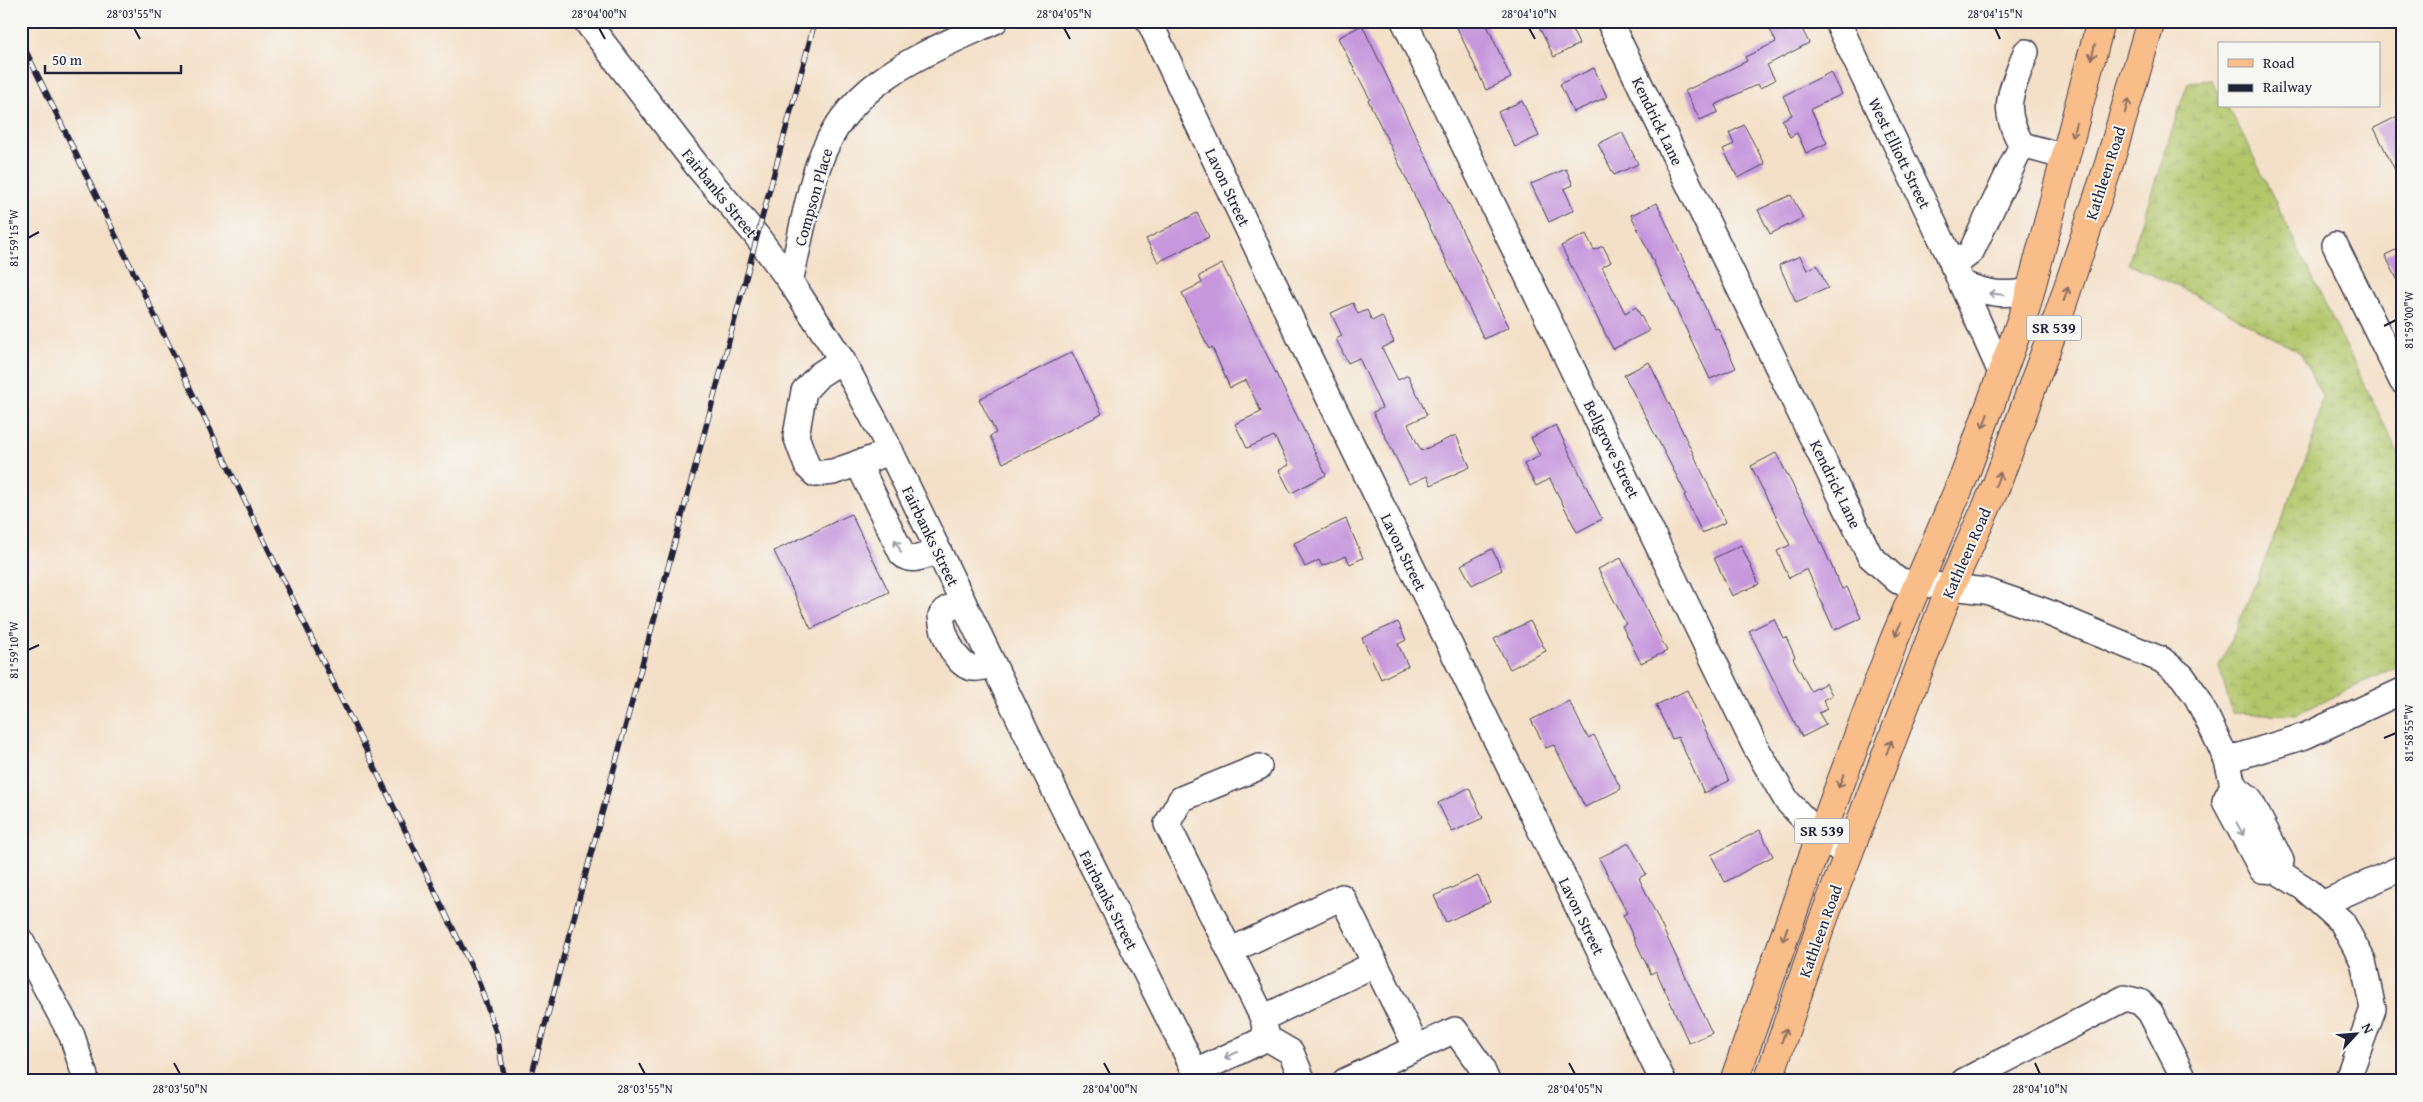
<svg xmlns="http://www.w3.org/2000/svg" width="2423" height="1102" font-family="'Gentium Book Plus',serif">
  <defs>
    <pattern id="wetland-marsh" width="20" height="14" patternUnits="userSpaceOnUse" patternTransform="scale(1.25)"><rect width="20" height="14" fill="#b3c66a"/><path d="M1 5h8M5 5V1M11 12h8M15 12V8" fill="none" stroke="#9aaa5d"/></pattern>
  </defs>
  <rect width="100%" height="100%" fill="#f6f6f2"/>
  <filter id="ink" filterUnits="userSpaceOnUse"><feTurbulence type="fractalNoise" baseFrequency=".02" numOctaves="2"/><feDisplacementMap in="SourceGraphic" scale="10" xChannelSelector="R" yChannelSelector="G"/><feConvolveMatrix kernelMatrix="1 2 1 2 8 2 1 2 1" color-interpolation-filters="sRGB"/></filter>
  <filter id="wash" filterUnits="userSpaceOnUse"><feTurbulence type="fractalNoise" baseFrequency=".0096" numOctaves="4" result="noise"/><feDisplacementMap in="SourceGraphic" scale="20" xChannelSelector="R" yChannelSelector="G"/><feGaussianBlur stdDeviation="1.12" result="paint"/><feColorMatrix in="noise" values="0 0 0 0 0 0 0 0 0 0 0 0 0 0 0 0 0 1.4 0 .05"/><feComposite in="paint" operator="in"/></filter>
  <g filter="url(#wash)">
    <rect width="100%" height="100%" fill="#f4e0c8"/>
    <path fill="url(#wetland-marsh)" stroke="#6a7452" d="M 2211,80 L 2219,93 L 2219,106 L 2227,106 L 2238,125 L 2402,461 L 2402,664 L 2295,715 L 2232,713 L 2219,666 L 2244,611 L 2312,444 L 2322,396 L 2301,353 L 2190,292 L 2128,264 L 2188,82 Z"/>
    <g id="blocks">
      <g fill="#c697dd">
        <path d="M 1454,21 L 1485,21 L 1511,78 L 1486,90 Z"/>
        <path d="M 1536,21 L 1568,21 L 1579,44 L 1554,57 Z"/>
        <path d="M 1766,21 L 1798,21 L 1809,43 L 1767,65 L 1775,80 L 1760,88 L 1758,84 L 1715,105 L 1718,112 L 1700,120 L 1685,91 L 1747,61 L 1745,57 L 1776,42 Z"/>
        <path d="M 1362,25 L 1509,327 L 1484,339 L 1387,139 L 1368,100 L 1370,99 L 1338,38 Z"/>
        <path d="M 1594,68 L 1607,97 L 1573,112 L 1560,84 Z"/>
        <path d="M 1831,72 L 1842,94 L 1811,109 L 1827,143 L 1806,153 L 1797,133 L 1790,137 L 1782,120 L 1792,115 L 1783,96 Z"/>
        <path d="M 1522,101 L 1539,136 L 1515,147 L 1498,112 Z"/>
        <path d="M 2402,114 L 2402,184 L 2374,128 Z"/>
        <path d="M 1744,125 L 1765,164 L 1738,178 L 1723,149 L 1734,144 L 1729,133 Z"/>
        <path d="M 1622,132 L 1638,164 L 1614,175 L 1598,144 Z"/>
        <path d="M 1566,169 L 1573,185 L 1564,189 L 1574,210 L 1549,222 L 1531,184 Z"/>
        <path d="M 1791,195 L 1803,218 L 1770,234 L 1758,210 Z"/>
        <path d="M 1657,203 L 1715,329 L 1718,328 L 1736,368 L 1710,379 L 1631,215 Z"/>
        <path d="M 1197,213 L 1209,237 L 1158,262 L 1146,239 Z"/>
        <path d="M 1586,234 L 1594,250 L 1603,246 L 1611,262 L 1602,267 L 1625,313 L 1636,307 L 1649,331 L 1613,349 L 1561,246 Z"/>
        <path d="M 2402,247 L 2402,289 L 2385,255 Z"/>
        <path d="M 1800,256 L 1807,270 L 1817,265 L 1828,288 L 1796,302 L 1779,265 Z"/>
        <path d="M 1222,264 L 1326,475 L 1291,493 L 1279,470 L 1289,465 L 1274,436 L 1247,448 L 1235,424 L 1261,412 L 1246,380 L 1230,388 L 1212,347 L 1209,349 L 1182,293 L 1202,283 L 1199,276 Z"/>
        <path d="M 1353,303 L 1358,314 L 1367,310 L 1372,321 L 1382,316 L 1394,342 L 1382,348 L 1398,380 L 1408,375 L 1427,415 L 1408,424 L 1421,451 L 1456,435 L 1470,467 L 1431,485 L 1427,476 L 1409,484 L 1373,412 L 1382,408 L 1359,358 L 1348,363 L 1336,339 L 1342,336 L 1331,313 Z"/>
        <path d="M 1072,352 L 1102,414 L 1003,463 L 990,436 L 996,433 L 979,399 Z"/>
        <path d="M 1649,362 L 1726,522 L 1702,533 L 1684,495 L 1686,494 L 1624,375 Z"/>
        <path d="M 1556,425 L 1602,519 L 1577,532 L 1550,479 L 1536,486 L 1524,464 L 1540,456 L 1531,438 Z"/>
        <path d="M 1776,453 L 1809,516 L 1842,589 L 1847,587 L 1861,618 L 1834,630 L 1807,569 L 1789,578 L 1777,551 L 1790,545 L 1751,466 Z"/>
        <path d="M 851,514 L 889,592 L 811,629 L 774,551 Z"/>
        <path d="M 1346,519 L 1363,558 L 1350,564 L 1346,556 L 1322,566 L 1319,560 L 1305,567 L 1294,543 Z"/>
        <path d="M 1741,545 L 1759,584 L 1732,596 L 1714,558 Z"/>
        <path d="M 1492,549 L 1502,570 L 1472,585 L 1461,565 Z"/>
        <path d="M 1621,558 L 1667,651 L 1641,663 L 1622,626 L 1626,624 L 1598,569 Z"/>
        <path d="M 1774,619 L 1783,638 L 1786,637 L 1795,657 L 1793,658 L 1811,691 L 1826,683 L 1832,695 L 1823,700 L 1828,709 L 1819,713 L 1826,725 L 1802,737 L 1749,631 Z"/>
        <path d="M 1530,621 L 1546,651 L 1510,669 L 1494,639 Z"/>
        <path d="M 1398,622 L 1406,640 L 1398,644 L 1408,666 L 1381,679 L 1362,638 Z"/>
        <path d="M 1687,690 L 1729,781 L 1704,793 L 1678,737 L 1672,739 L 1656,705 Z"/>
        <path d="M 1569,701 L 1588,738 L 1594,735 L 1621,789 L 1585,807 L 1554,745 L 1546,748 L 1531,720 Z"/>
        <path d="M 1469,788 L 1483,818 L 1452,832 L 1438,803 Z"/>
        <path d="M 1760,830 L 1773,856 L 1725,882 L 1711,855 Z"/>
        <path d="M 1629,843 L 1646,874 L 1639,878 L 1712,1033 L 1689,1043 L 1656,971 L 1651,974 L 1623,915 L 1627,913 L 1599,858 Z"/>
        <path d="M 1478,876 L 1490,902 L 1446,922 L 1434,896 Z"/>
      </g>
    </g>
  </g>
  <g filter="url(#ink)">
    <use href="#blocks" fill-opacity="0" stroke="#423e50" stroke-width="1"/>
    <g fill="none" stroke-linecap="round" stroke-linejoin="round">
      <g stroke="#423e50" stroke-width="28">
        <g id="minor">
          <path d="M 586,21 L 698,167 L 756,235 L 790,281 L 842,360 L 882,434 L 1036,753 L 1200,1081"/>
          <path d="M 1149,21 L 1307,353 L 1663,1081"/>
          <path d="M 1404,21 L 1755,746 L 1787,801 L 1820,836 L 1848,855"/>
          <path d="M 1609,21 L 1870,556 L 1898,581 L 1986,591 L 2044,611 L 2162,660 L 2182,676 L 2197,697 L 2227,760 L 2233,785 L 2249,798 L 2281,861 L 2277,871 L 2262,870 L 2225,801 L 2233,785"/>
          <path d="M 1837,21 L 1947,251 L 2002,375"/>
          <path d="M 2026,52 C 2012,92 1999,106 2022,145 L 2066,157"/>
          <path d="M 2335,245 L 2402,381"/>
          <path d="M 1953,266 L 1971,252 L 2022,145"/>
          <path d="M 790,281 C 800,243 806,200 819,163 C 848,80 923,55 995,21"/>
          <path d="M 1962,284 C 1989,294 2002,296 2031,291"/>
          <path d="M 842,360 L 819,375 L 804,391 L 796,436 L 807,466 L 815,474 L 833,472 L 891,452"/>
          <path d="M 858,463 L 902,554 C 912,564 926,555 938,551"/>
          <path d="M 963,602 L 947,609 L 941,616 C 942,632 955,666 973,668 C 979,669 987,666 993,664"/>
          <path d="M 2227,760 L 2305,736 L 2402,691"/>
          <path d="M 1259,767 L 1181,799 L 1167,824 L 1263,1018 L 1267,1038 L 1291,1052 L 1303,1081"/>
          <path d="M 2277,871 L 2304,888 L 2342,922 L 2363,961 L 2373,1009 L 2347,1081"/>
          <path d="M 2322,904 L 2402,868"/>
          <path d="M 21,941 L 72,1036 L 85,1076 L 84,1081"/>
          <path d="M 1230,951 L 1342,897 L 1417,1048"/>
          <path d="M 1263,1018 L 1375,964"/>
          <path d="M 1196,1072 L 1267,1038"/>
          <path d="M 1345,1081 L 1455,1030 L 1480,1065 L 1487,1081"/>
          <path d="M 1964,1081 L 2125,998 L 2140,1002 L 2150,1012 L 2182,1074 L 2183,1081"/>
        </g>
      </g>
      <g stroke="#423e50" stroke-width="30">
        <g id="major">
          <path d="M 1734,1081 L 1805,878 L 1894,640 L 1965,474 L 2026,307 L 2101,21"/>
          <path d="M 1768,1081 L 1819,931 L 1950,588 L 1996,486 L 2058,317 L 2109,164 L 2151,21"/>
        </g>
      </g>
      <use href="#minor" stroke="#fff" stroke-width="25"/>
      <use href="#major" stroke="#f8bd89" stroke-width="28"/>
      <g stroke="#22223b" stroke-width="5.5">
        <g id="rail">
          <path d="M 21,41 L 478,980 L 497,1035 L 505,1081"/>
          <path d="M 530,1081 L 815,21"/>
        </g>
      </g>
      <use href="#rail" stroke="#f6f6f2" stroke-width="4" stroke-dasharray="11" stroke-linecap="butt"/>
    </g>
    <defs><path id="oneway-shaft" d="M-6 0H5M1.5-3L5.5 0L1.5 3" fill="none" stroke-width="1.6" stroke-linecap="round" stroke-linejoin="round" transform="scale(1.25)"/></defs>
    <g stroke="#8d7062">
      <use href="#oneway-shaft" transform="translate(2093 52) rotate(104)"/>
      <use href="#oneway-shaft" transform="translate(2127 106) rotate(-73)"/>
      <use href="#oneway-shaft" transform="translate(2074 130) rotate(105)"/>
      <use href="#oneway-shaft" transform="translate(2066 294) rotate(-72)"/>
      <use href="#oneway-shaft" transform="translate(1985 421) rotate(111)"/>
      <use href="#oneway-shaft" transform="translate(1998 479) rotate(-69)"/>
      <use href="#oneway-shaft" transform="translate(1898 629) rotate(114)"/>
      <use href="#oneway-shaft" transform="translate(1889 747) rotate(-69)"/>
      <use href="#oneway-shaft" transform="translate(1841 781) rotate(111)"/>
      <use href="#oneway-shaft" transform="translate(1785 934) rotate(109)"/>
      <use href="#oneway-shaft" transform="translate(1784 1035) rotate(-71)"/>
    </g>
    <g stroke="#9c9ca7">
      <use href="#oneway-shaft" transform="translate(1996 294) rotate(-175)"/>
      <use href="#oneway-shaft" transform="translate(898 546) rotate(-116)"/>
      <use href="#oneway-shaft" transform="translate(2240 829) rotate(62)"/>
      <use href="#oneway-shaft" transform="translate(1231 1055) rotate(155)"/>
    </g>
  </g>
  <path fill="none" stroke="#22223b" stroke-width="2" d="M 134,28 L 140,39M 599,28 L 605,39M 1064,28 L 1070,39M 1529,28 L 1535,39M 1995,28 L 2000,39M 28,238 L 39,232M 2384,326 L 2396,320M 28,650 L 39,645M 2384,738 L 2396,733M 174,1063 L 180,1074M 639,1063 L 645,1074M 1104,1063 L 1110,1074M 1569,1063 L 1575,1074M 2035,1063 L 2040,1074"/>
  <g text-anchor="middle" stroke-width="4" stroke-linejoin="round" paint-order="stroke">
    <g fill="#f6f6f2" stroke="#626272" stroke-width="1">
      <rect x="2026.5" y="315.5" width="55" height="25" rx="4"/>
      <rect x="1794.5" y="818.5" width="55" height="25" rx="4"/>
    </g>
    <g font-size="15" font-weight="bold" fill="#22223b">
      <text x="2054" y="333">SR 539</text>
      <text x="1822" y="836">SR 539</text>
    </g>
    <g font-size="16" fill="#22223b" stroke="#f6f6f2">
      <text transform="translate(1658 121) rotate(64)" y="6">Kendrick Lane</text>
      <text transform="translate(1900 153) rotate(64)" y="6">West Elliott Street</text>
      <text transform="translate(2105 173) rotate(-72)" y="6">Kathleen Road</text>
      <text transform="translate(1228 187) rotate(65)" y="6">Lavon Street</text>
      <text transform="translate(720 193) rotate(51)" y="6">Fairbanks Street</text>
      <text transform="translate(813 197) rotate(-74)" y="6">Compson Place</text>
      <text transform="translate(1612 449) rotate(64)" y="6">Bellgrove Street</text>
      <text transform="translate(1836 484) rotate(64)" y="6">Kendrick Lane</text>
      <text transform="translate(931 536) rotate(64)" y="6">Fairbanks Street</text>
      <text transform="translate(1404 552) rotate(64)" y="6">Lavon Street</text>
      <text transform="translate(1966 553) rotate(-66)" y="6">Kathleen Road</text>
      <text transform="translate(1109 900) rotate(63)" y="6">Fairbanks Street</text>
      <text transform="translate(1582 916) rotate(64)" y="6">Lavon Street</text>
      <text transform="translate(1820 931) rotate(-70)" y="6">Kathleen Road</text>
    </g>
  </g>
  <rect width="2423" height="1102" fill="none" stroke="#f6f6f2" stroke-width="55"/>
  <rect x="2218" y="42" width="162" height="65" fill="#f6f6f2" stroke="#a1a1a9"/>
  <rect x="2228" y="59" width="25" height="8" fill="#f8bd89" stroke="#a1a1a9"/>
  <text x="2263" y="68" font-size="15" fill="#22223b">Road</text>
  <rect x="2228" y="84" width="25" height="8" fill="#22223b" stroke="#a1a1a9"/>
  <text x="2263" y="92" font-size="15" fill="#22223b">Railway</text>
  <g transform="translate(2356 1034) rotate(64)" stroke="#f6f6f2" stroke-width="4" paint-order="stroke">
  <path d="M0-4L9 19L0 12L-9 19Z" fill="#22223b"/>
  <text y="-8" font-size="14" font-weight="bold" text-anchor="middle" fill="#22223b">N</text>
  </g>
  <path d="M45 65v8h136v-8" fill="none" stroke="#22223b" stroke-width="2.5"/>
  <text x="52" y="65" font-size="15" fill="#22223b" stroke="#f6f6f2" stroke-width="4" paint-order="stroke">50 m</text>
  <rect x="28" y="28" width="2368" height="1046" fill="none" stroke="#22223b" stroke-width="2"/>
  <g font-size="12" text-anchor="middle" fill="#22223b">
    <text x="134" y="18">28°03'55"N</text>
    <text x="599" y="18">28°04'00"N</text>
    <text x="1064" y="18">28°04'05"N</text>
    <text x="1529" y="18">28°04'10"N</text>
    <text x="1995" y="18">28°04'15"N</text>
    <text transform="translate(14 238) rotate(-90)" y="4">81°59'15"W</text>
    <text transform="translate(2409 320) rotate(-90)" y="4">81°59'00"W</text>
    <text transform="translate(14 650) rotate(-90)" y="4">81°59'10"W</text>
    <text transform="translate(2409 733) rotate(-90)" y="4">81°58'55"W</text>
    <text x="180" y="1093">28°03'50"N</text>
    <text x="645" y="1093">28°03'55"N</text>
    <text x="1110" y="1093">28°04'00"N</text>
    <text x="1575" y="1093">28°04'05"N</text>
    <text x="2040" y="1093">28°04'10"N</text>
  </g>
</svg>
